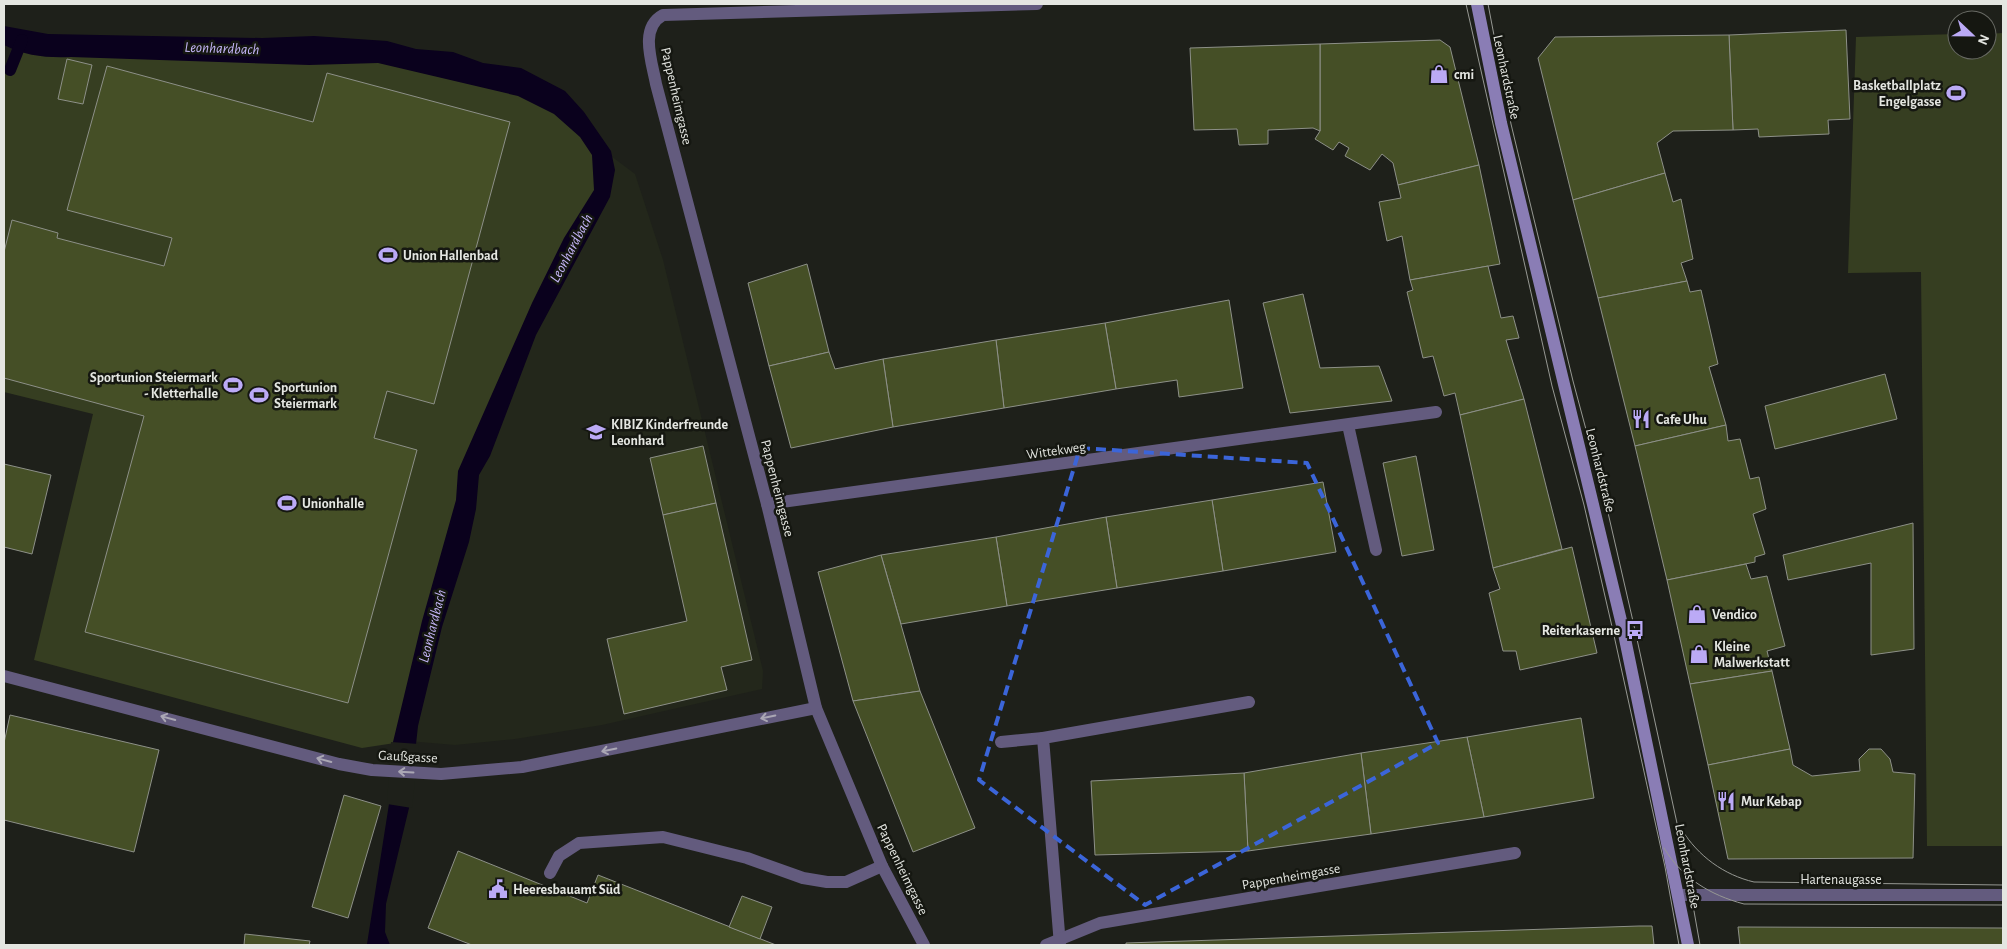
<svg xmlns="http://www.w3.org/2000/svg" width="2007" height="949" font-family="'Alegreya Sans',sans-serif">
  <rect width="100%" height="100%" fill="#1e201a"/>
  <path fill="#23271b" d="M 595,144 L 635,174 L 663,260 L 763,671 L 762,689 L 602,725 L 515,739 L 455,745 L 408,741 L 474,466 Z"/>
  <g fill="#363e21">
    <path d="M 2003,33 L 2003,846 L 1927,846 L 1921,272 L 1848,273 L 1856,37 L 1957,34 L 1957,50 L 1987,50 L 1987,34 Z"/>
    <path d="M 22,40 L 378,54 L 520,83 L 595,144 L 600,193 L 474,466 L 408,741 L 362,748 L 34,660 L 93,414 L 4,392 L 4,76 Z"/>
  </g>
  <path fill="#0a011d" d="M 4,26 L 48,34 L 262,38 L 314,36 L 387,41 L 416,49 L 453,52 L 483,63 L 521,68 L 565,91 L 584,112 L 611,151 L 615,170 L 610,197 L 536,335 L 490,456 L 479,475 L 476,509 L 469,542 L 442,627 L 418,726 L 409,808 L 386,904 L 385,932 L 390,945 L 367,944 L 389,804 L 393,742 L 422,621 L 456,500 L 458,471 L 532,303 L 564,238 L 594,190 L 592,155 L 580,137 L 554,114 L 518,96 L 378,63 L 309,65 L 71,57 C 46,58 26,56 4,45 Z"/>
  <path fill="#1e201a" d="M 391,742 L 419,744 L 412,808 L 387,804 Z"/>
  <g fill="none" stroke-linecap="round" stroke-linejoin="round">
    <path stroke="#0a011d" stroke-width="12" d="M 10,70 L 22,40"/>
  </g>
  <g fill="#454f26" stroke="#8d9088">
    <path d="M 1846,30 L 1850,119 L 1828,120 L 1829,134 L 1759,137 L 1758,129 L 1733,130 L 1729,35 Z"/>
    <path d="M 1729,35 L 1733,130 L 1673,131 L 1657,143 L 1665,173 L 1573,200 L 1538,58 L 1555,37 Z"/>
    <path d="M 1440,40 L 1450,47 L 1479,165 L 1398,185 L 1393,163 L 1382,154 L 1370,170 L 1345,156 L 1349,148 L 1339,142 L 1333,150 L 1315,139 L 1320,131 L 1320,44 Z"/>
    <path d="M 1320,44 L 1320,131 L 1313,128 L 1268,130 L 1268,144 L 1239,145 L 1237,129 L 1194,130 L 1190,48 Z"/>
    <path d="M 67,59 L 92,65 L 83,104 L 58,99 Z"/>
    <path d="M 107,66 L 313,122 L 327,73 L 510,122 L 434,404 L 387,391 L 374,438 L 417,450 L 348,703 L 85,632 L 144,416 L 4,378 L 4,252 L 12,220 L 58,233 L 57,238 L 164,266 L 172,238 L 67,210 Z"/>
    <path d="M 1479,165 L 1500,264 L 1410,280 L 1402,236 L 1387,241 L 1379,202 L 1401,198 L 1398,185 Z"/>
    <path d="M 1665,173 L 1673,202 L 1681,199 L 1693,259 L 1681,263 L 1687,281 L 1598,298 L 1573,200 Z"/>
    <path d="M 807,264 L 829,352 L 769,366 L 748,283 Z"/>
    <path d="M 1488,266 L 1501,318 L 1513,316 L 1519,338 L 1506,340 L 1524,399 L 1460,415 L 1455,393 L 1444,396 L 1433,356 L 1423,358 L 1407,292 L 1413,290 L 1410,280 Z"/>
    <path d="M 1687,281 L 1690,292 L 1701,290 L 1718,364 L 1709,367 L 1726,425 L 1635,446 L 1598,298 Z"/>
    <path d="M 1303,294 L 1320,368 L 1379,366 L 1392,401 L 1290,413 L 1263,303 Z"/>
    <path d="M 1229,300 L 1243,388 L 1179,397 L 1177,380 L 1116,389 L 1105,323 Z"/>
    <path d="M 1105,323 L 1116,389 L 1004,408 L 996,340 Z"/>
    <path d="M 996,340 L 1004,408 L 893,427 L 883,359 Z"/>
    <path d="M 829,352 L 835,369 L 883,359 L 893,427 L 791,448 L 769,366 Z"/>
    <path d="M 1885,374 L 1897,419 L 1775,449 L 1765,406 Z"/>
    <path d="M 1524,399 L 1562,549 L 1493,568 L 1460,415 Z"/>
    <path d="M 1726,425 L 1728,441 L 1740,439 L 1750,479 L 1759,477 L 1766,509 L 1753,514 L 1765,554 L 1755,557 L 1755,562 L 1667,580 L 1635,446 Z"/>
    <path d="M 703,446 L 716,503 L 663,515 L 650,458 Z"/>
    <path d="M 1416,456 L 1434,550 L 1402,556 L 1383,463 Z"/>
    <path d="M 4,464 L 51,475 L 32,554 L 4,547 Z"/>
    <path d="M 1323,482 L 1336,552 L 1223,571 L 1212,500 Z"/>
    <path d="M 1212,500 L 1223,571 L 1117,588 L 1106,517 Z"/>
    <path d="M 716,503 L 752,660 L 721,667 L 727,690 L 624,714 L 607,639 L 687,621 L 663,515 Z"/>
    <path d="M 1106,517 L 1117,588 L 1007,606 L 996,537 Z"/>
    <path d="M 1913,523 L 1914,649 L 1871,655 L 1871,563 L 1788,580 L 1783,555 Z"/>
    <path d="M 996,537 L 1007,606 L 901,624 L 881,555 Z"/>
    <path d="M 1572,547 L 1597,653 L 1520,670 L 1516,651 L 1503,651 L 1489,593 L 1500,589 L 1493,568 Z"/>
    <path d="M 881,555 L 920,691 L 853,701 L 818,572 Z"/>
    <path d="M 1746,564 L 1751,579 L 1767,576 L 1785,646 L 1767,651 L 1772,671 L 1690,684 L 1667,580 Z"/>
    <path d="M 1772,671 L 1790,749 L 1708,765 L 1690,684 Z"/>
    <path d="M 920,691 L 975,828 L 913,852 L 853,701 Z"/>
    <path d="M 10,715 L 159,750 L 134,852 L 4,820 L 4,743 Z"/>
    <path d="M 1581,718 L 1594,798 L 1484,817 L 1467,737 Z"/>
    <path d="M 1467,737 L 1484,817 L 1371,834 L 1361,753 Z"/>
    <path d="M 1790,749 L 1793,765 L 1812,776 L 1860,771 L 1859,759 L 1869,749 L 1881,749 L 1890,759 L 1893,772 L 1915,774 L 1913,858 L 1728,859 L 1708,765 Z"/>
    <path d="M 1361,753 L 1371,834 L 1248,851 L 1244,773 Z"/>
    <path d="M 1244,773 L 1248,851 L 1095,855 L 1091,781 Z"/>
    <path d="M 344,795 L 381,806 L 348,918 L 312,907 Z"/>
    <path d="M 458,851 L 587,903 L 598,875 L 776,945 L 472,945 L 428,928 Z"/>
    <path d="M 742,896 L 772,907 L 760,939 L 729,927 Z"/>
    <path d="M 1639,926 L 1652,926 L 1654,945 L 1126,945 L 1126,943 Z"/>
    <path d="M 1738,927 L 2003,928 L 2003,945 L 1740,945 Z"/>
    <path d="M 245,934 L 310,941 L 309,945 L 244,945 Z"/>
  </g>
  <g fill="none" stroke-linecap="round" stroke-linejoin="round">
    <g stroke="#635b7e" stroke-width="12">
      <path d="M 1001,742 L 1043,738"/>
      <path d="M 550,873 L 559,856 L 579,843 L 663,837 L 747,858 L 803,878 L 827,882 L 846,882 L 882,866"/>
      <path d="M 1060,945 L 1043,738 L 1249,702"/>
    </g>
    <g stroke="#635b7e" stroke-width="12">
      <path d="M 1348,425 L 1376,550"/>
      <path d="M 767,504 L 1436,412"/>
      <path d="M 4,676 L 339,764 L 372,770 L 441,774 L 522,767 L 816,708"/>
      <path d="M 1679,895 L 2003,895"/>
      <path d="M 924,945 L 882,866 L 816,708 L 767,504 L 656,84 C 652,62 639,28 663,15 L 1037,4"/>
      <path d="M 1046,945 L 1100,923 L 1515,853"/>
    </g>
    <path stroke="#8a7db5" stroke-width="12" d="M 1477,4 L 1501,123 L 1623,629 L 1688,945"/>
    <g stroke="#969893" stroke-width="1">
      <path d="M 1466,4 L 1552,386 L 1584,505 L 1613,631 L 1665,867 L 1679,945"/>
      <path d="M 1488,4 L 1511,124 L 1573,381 L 1606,504 L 1635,630 L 1685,860 L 1700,945"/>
      <path d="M 1682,830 C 1698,856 1724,875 1754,882 L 2003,885"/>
      <path d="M 1664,848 C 1682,878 1710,895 1744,904 L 2003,905"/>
    </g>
  </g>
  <defs><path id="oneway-shaft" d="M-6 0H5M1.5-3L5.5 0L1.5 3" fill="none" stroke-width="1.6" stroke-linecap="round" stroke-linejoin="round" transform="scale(1.25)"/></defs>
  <g stroke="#aaa7b4">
    <use href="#oneway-shaft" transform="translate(768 717) rotate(168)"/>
    <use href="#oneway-shaft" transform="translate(168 718) rotate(-165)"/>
    <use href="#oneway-shaft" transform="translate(609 750) rotate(168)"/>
    <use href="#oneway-shaft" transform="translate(324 760) rotate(-165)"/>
    <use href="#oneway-shaft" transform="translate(406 772) rotate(-177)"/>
  </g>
  <path fill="none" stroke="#3b65d9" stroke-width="4" stroke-dasharray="10 6" stroke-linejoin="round" d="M 1080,448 L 1307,463 L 1438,743 L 1145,905 L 979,780 Z"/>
  <defs>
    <g id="shop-bare" transform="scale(1.5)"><path d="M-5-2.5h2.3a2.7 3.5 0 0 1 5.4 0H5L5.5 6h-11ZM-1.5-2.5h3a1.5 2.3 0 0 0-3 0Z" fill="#bbaaf6" stroke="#151711" stroke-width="2.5" paint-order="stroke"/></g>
    <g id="stadium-bare" transform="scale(1.5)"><path d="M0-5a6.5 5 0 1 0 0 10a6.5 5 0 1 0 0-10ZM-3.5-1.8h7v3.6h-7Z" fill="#bbaaf6" stroke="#151711" stroke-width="2.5" paint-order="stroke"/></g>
    <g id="restaurant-bare" transform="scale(1.5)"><path d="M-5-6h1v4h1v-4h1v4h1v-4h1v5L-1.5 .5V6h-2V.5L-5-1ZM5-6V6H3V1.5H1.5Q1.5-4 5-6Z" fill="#bbaaf6" stroke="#151711" stroke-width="2.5" paint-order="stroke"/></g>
    <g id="school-bare" transform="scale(1.5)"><path d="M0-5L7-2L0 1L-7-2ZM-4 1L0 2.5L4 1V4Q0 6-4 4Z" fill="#bbaaf6" stroke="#151711" stroke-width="2.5" paint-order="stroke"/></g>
    <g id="bus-bare" transform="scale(1.5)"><path d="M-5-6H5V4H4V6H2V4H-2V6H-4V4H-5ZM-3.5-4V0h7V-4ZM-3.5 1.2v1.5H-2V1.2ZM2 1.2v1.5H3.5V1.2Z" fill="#bbaaf6" stroke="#151711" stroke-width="2.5" paint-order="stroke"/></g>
    <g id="civic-bare" transform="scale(1.5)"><path d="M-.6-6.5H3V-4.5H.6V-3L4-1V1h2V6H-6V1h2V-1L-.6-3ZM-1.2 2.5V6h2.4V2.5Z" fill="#bbaaf6" stroke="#151711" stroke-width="2.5" paint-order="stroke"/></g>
  </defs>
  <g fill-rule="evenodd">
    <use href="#shop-bare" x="1439" y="74"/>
    <use href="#stadium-bare" x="1956" y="93"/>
    <use href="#stadium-bare" x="388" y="255"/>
    <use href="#stadium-bare" x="233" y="385"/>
    <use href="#stadium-bare" x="259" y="395"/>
    <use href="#restaurant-bare" x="1641" y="419"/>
    <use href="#school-bare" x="596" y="432"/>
    <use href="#stadium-bare" x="287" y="503"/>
    <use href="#shop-bare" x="1697" y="614"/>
    <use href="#bus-bare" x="1635" y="630"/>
    <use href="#shop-bare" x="1699" y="654"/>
    <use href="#restaurant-bare" x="1726" y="801"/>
    <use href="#civic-bare" x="498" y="889"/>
  </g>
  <g text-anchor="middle" stroke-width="5" stroke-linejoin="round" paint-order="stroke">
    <g font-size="14" font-weight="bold" fill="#e4e6e1" stroke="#151711" text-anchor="start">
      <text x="1454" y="79">cmi</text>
      <text x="1941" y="90" text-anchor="end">Basketballplatz<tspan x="1941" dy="16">Engelgasse</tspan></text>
      <text x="403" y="260">Union Hallenbad</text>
      <text x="218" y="382" text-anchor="end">Sportunion Steiermark<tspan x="218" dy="16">- Kletterhalle</tspan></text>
      <text x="274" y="392">Sportunion<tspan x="274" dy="16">Steiermark</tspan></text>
      <text x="1656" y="424">Cafe Uhu</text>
      <text x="611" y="429">KIBIZ Kinderfreunde<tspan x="611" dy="16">Leonhard</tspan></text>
      <text x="302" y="508">Unionhalle</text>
      <text x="1712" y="619">Vendico</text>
      <text x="1620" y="635" text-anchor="end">Reiterkaserne</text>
      <text x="1714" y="651">Kleine<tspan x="1714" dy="16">Malwerkstatt</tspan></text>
      <text x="1741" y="806">Mur Kebap</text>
      <text x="513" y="894">Heeresbauamt Süd</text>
    </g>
    <g font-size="14" fill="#e4e6e1" stroke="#151711">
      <text transform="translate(1507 77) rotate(78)" y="5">Leonhardstraße</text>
      <text transform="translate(677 96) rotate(77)" y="5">Pappenheimgasse</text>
      <text transform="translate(1056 450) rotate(-8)" y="5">Wittekweg</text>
      <text transform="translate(1601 470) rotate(76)" y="5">Leonhardstraße</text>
      <text transform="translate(778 488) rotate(76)" y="5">Pappenheimgasse</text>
      <text transform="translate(408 756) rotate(3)" y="5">Gaußgasse</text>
      <text transform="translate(1688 866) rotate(79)" y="5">Leonhardstraße</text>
      <text transform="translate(903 869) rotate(64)" y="5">Pappenheimgasse</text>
      <text transform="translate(1291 876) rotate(-10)" y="5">Pappenheimgasse</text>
      <text x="1841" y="884">Hartenaugasse</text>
    </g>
    <g font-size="15" font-style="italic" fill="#c5b6f8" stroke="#151711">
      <text transform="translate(222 48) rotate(2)" y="5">Leonhardbach</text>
      <text transform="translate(571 248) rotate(-62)" y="5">Leonhardbach</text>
      <text transform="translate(432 626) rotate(-76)" y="5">Leonhardbach</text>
    </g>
  </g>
  <rect width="2007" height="949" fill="none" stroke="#e4e6e1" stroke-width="10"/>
  <g transform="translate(1972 35) rotate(112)"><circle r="24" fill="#151711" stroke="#686a64"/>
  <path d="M0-4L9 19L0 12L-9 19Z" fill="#bbaaf6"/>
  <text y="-8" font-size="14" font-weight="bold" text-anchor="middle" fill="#e4e6e1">N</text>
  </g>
</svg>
